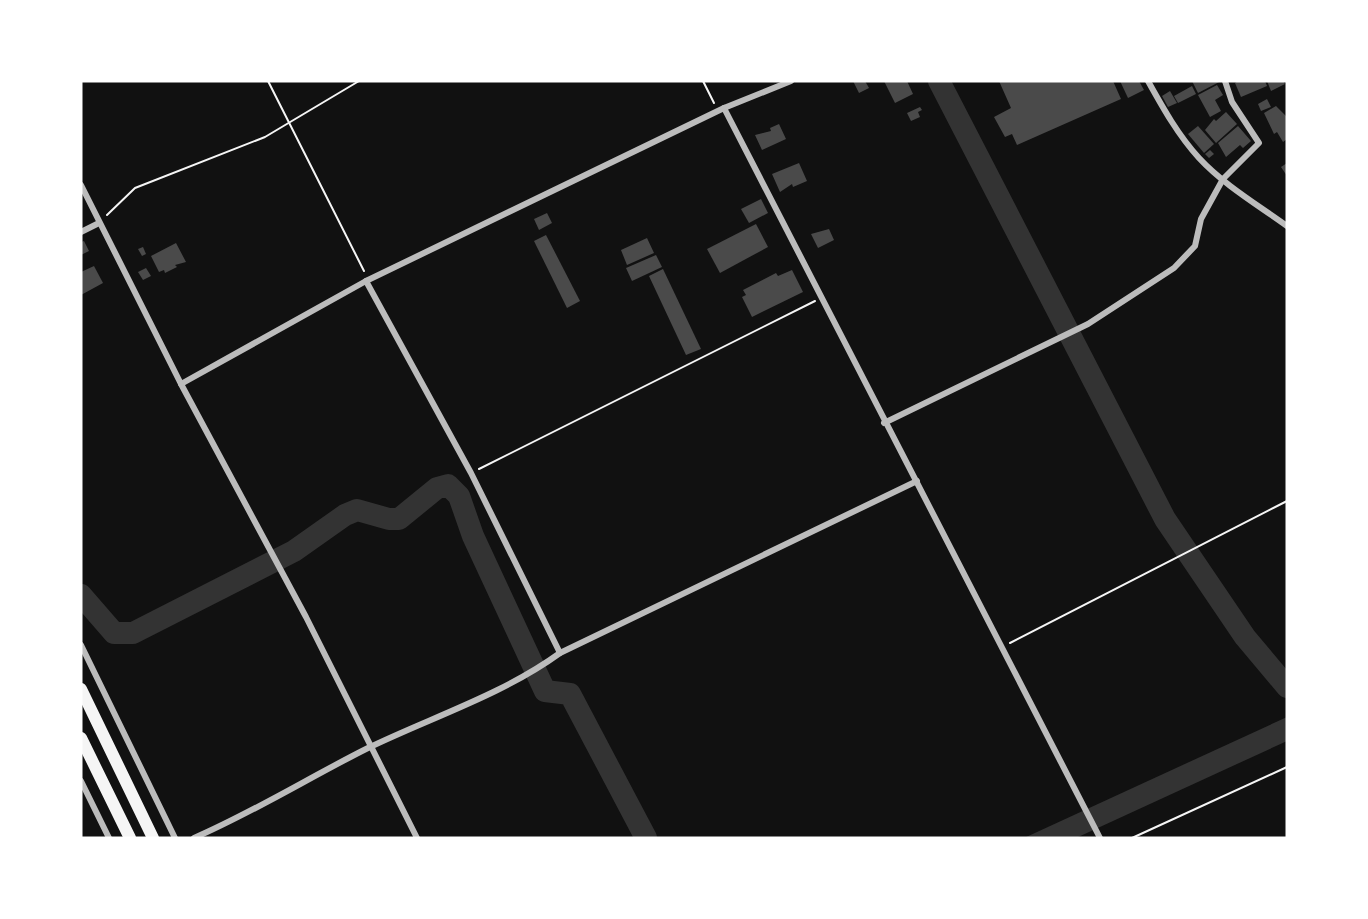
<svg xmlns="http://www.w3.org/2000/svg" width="1368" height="919" font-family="Raleway,sans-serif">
  <rect width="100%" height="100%" fill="#111"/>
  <path fill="#333" d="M 1287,717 L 1287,741 L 1076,838 L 1024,838 Z"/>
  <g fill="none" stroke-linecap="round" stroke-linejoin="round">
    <g stroke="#333" stroke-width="22">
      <path d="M 939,81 L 1165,519 L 1245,637 L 1287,687"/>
      <path d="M 81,595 L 114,633 L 133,633 L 294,551 L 345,515 L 357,510 L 389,519 L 399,519 L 437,488 L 448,485 L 459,496 L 473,536 L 545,691 L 570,694 L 646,838"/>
    </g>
  </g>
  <g fill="#4a4a4a">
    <path d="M 853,81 L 865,81 L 869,88 L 859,93 Z"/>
    <path d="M 884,81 L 907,81 L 913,94 L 895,103 Z"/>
    <path d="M 999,81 L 1113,81 L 1121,99 L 1017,145 L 1012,134 L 1005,137 L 994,117 L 1011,108 Z"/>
    <path d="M 1120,81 L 1139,81 L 1144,90 L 1128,98 Z"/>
    <path d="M 1192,81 L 1221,81 L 1198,93 Z"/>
    <path d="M 1238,81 L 1265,81 L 1267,86 L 1241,97 L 1235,83 Z"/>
    <path d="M 1267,81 L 1283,81 L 1285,84 L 1271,91 Z"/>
    <path d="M 1217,85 L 1223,95 L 1215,100 L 1221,111 L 1210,117 L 1198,95 Z"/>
    <path d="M 1192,86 L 1196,94 L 1178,103 L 1174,96 Z"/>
    <path d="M 1170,91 L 1177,103 L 1168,107 L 1162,96 Z"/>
    <path d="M 1267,99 L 1271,107 L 1261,111 L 1258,104 Z"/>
    <path d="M 1276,106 L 1287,117 L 1287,139 L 1283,142 L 1277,132 L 1274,134 L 1264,113 Z"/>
    <path d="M 920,107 L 922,110 L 918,112 L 920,117 L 911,121 L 907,113 Z"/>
    <path d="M 1226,112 L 1237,124 L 1216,143 L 1205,130 L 1214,119 L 1216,121 Z"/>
    <path d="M 779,124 L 786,139 L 762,150 L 755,135 L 771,131 L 770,128 Z"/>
    <path d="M 1198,126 L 1214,144 L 1204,153 L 1188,134 Z"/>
    <path d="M 1238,126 L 1251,141 L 1243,148 L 1240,145 L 1226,157 L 1218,143 Z"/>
    <path d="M 1210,150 L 1214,154 L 1209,158 L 1205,154 Z"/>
    <path d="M 799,163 L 807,181 L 793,187 L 792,184 L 780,192 L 772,174 Z"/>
    <path d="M 1287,163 L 1287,176 L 1281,167 Z"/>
    <path d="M 761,199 L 768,213 L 749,223 L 741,209 Z"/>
    <path d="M 547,213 L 552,223 L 539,230 L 534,219 Z"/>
    <path d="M 756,224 L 768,247 L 720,273 L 707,249 Z"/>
    <path d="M 829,229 L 834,240 L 818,248 L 811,234 Z"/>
    <path d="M 546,235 L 580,301 L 567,308 L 534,241 Z"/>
    <path d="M 647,238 L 654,253 L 627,265 L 621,250 Z"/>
    <path d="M 84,241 L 89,251 L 81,255 L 81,242 Z"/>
    <path d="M 176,243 L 186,262 L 175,265 L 177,267 L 165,273 L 164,270 L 159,272 L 151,256 Z"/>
    <path d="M 143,247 L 146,254 L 142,256 L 138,249 Z"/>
    <path d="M 656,255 L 662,267 L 632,281 L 626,268 Z"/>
    <path d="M 94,266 L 103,283 L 81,295 L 81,272 Z"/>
    <path d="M 146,268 L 151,276 L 143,280 L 138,272 Z"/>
    <path d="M 663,269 L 701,349 L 686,355 L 649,276 Z"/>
    <path d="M 792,270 L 803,292 L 752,317 L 742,297 L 746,295 L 743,290 L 776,273 L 778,276 Z"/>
  </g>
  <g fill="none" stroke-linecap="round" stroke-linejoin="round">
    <g stroke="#f5f5f5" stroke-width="2">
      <path d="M 268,81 L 364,271"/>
      <path d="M 703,81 L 714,103"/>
      <path d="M 107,215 L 135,188 L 265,137 L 359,81"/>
      <path d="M 479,469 L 815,301"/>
      <path d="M 1010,643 L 1287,501"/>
      <path d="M 1132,838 L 1287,767"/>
    </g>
    <g stroke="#bcbcbc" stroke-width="6">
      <path d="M 1148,81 C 1163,108 1178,135 1199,158 C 1224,185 1258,205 1287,226"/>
      <path d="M 724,108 L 1100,838"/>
      <path d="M 81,185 L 181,384 L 306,617 L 417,838"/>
      <path d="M 81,232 L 99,223"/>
      <path d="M 366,281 L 471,473 L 560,653"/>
      <path d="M 181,384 L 366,281 L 724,108 L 791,81"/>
      <path d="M 884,423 L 1088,324 L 1174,268 L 1195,246 L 1201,219 L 1223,179 L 1259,143 L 1232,102 L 1225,81"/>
      <path d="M 81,645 L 175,838"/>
      <path d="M 81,781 L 109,838"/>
      <path d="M 194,838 C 254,812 310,777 368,748 C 432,717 502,695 560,653 L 917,481"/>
    </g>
    <g stroke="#f5f5f5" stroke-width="12">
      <path d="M 81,689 L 153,838"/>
      <path d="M 81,738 L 130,838"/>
    </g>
  </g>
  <rect width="1368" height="919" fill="none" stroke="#ffffff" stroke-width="165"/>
</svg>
